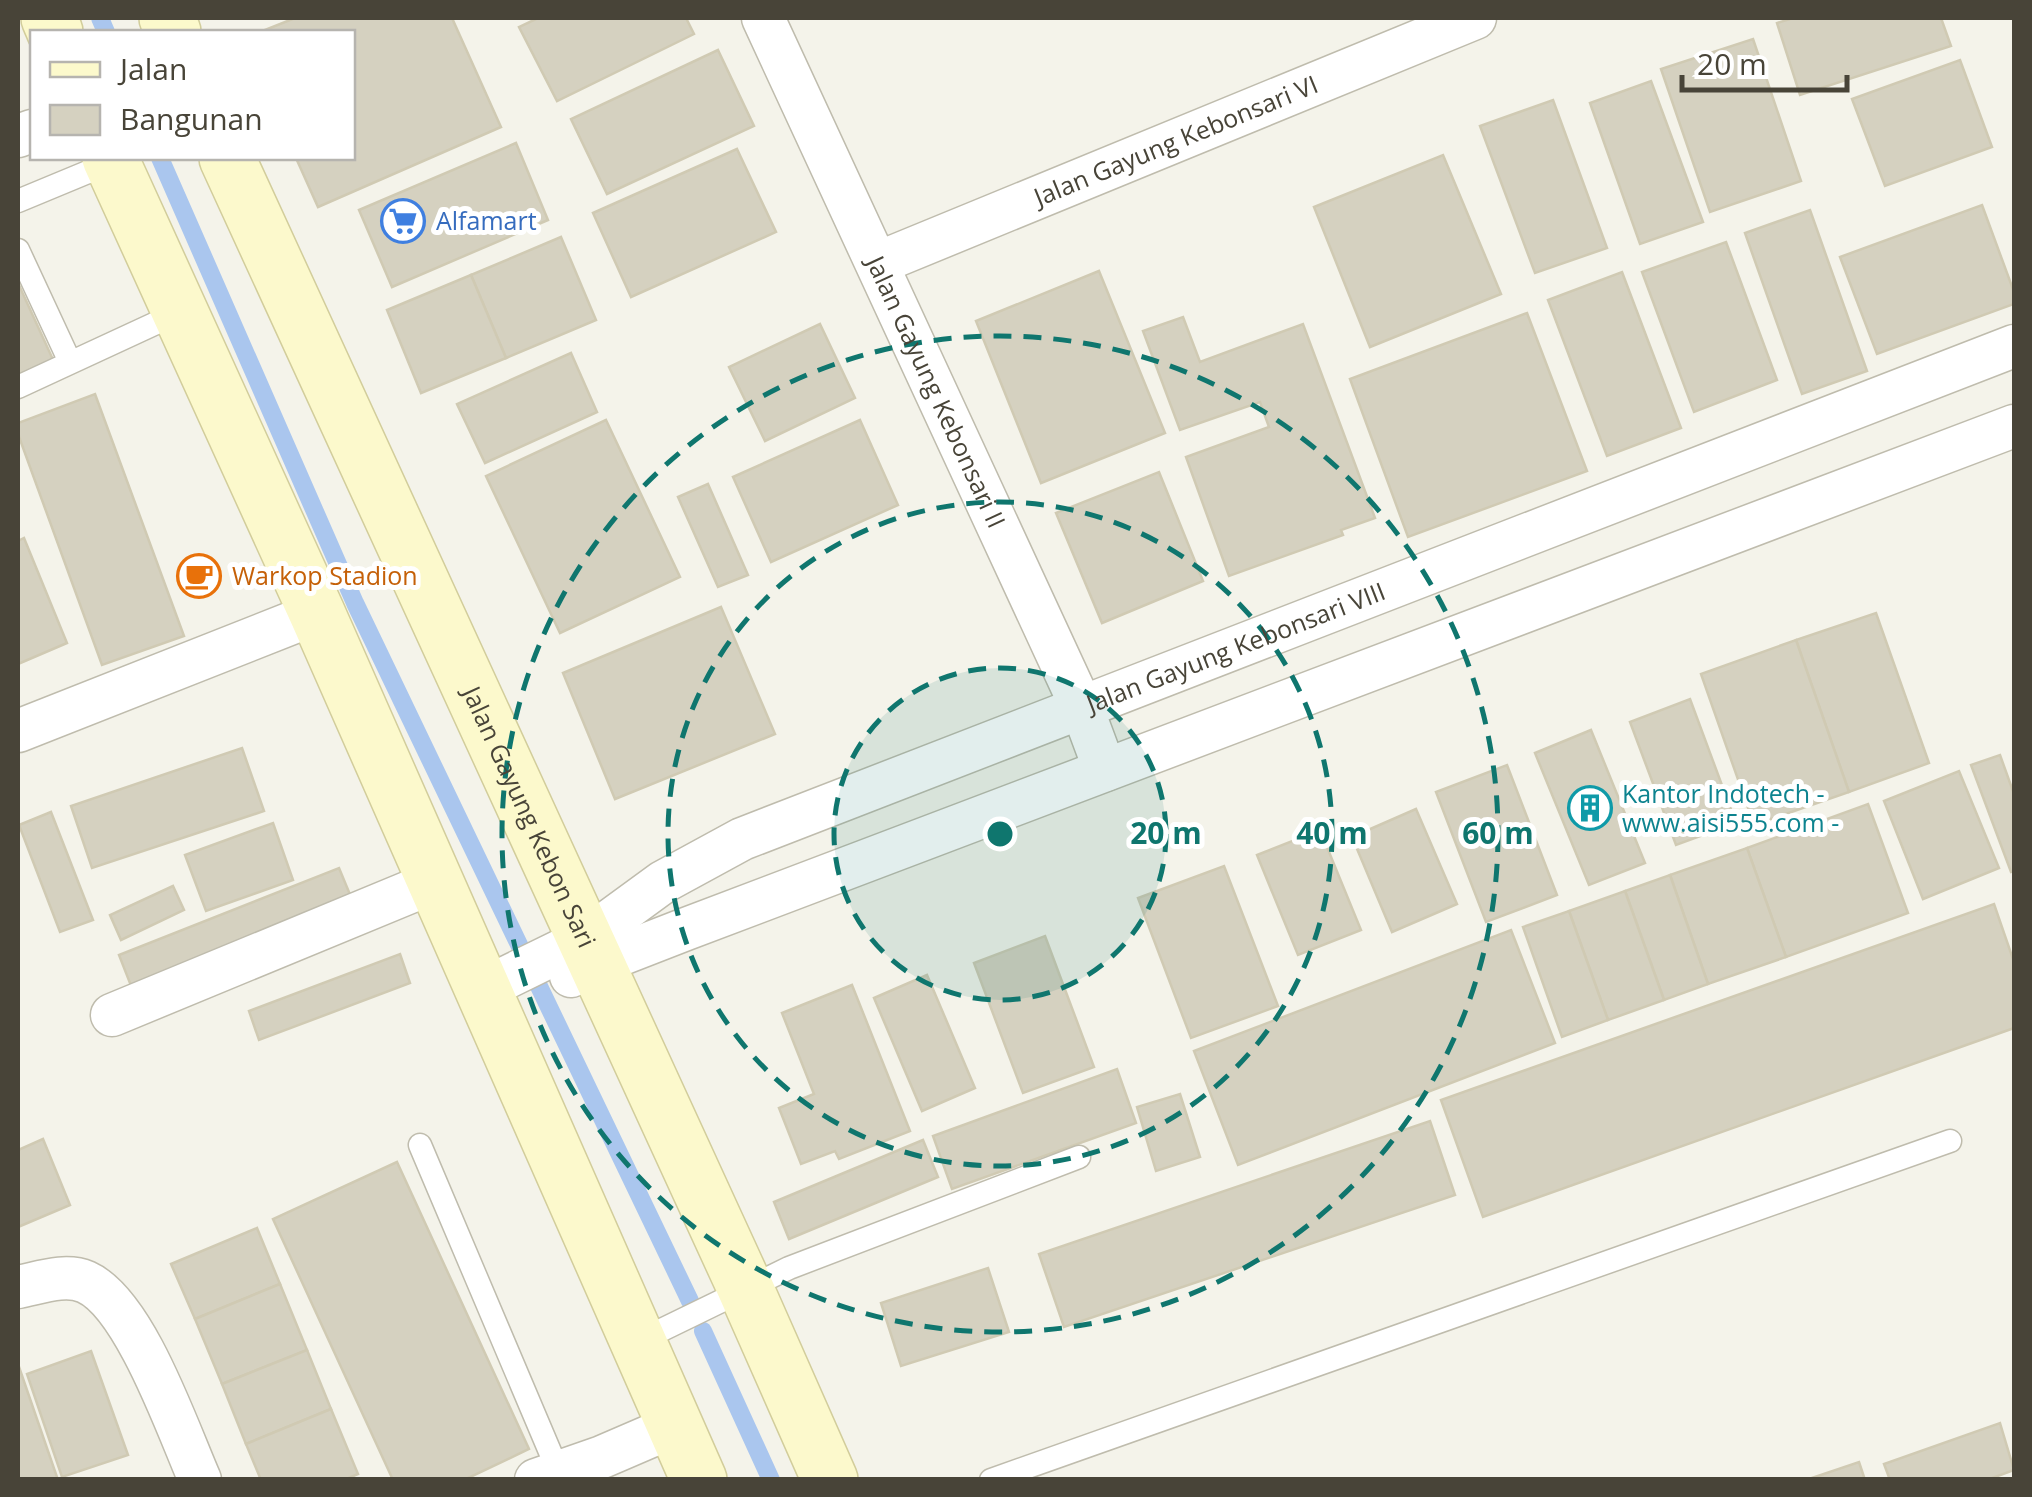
<svg xmlns="http://www.w3.org/2000/svg" width="2032" height="1497" font-family="'Open Sans',sans-serif">
  <rect width="100%" height="100%" fill="#f4f3ea"/>
  <g fill="none" stroke-linecap="round" stroke-linejoin="round">
    <g stroke="#aac6ee" stroke-width="18">
      <path d="M 100,18 L 106,32"/>
      <path d="M 160,158 L 355,603 L 690,1301"/>
      <path d="M 703,1331 L 771,1480"/>
    </g>
  </g>
  <g fill="#d5d1c0" stroke="#d0cab3" stroke-width="2.5">
    <path d="M 295,18 L 452,18 L 501,127 L 318,207 L 296,158 L 352,158 L 352,32 L 260,32 Z"/>
    <path d="M 538,18 L 686,18 L 694,34 L 557,101 L 519,27 Z"/>
    <path d="M 1793,18 L 1941,18 L 1951,46 L 1800,95 L 1777,23 Z"/>
    <path d="M 1753,39 L 1801,181 L 1710,212 L 1661,69 Z"/>
    <path d="M 718,50 L 754,126 L 607,194 L 571,119 Z"/>
    <path d="M 1960,60 L 1992,147 L 1885,186 L 1852,99 Z"/>
    <path d="M 1651,81 L 1703,222 L 1640,244 L 1590,103 Z"/>
    <path d="M 1553,100 L 1607,248 L 1535,273 L 1480,126 Z"/>
    <path d="M 516,143 L 548,220 L 392,287 L 359,210 Z"/>
    <path d="M 737,149 L 776,232 L 631,297 L 593,213 Z"/>
    <path d="M 1443,155 L 1501,294 L 1370,347 L 1314,207 Z"/>
    <path d="M 1982,205 L 2014,292 L 2014,304 L 1877,354 L 1840,257 Z"/>
    <path d="M 1810,210 L 1867,371 L 1802,394 L 1745,233 Z"/>
    <path d="M 561,237 L 596,320 L 506,358 L 471,275 Z"/>
    <path d="M 1726,242 L 1777,380 L 1694,412 L 1642,272 Z"/>
    <path d="M 1099,271 L 1165,433 L 1041,483 L 976,321 Z"/>
    <path d="M 1622,272 L 1681,428 L 1607,456 L 1548,300 Z"/>
    <path d="M 471,275 L 506,358 L 421,393 L 387,310 Z"/>
    <path d="M 18,283 L 55,364 L 18,380 Z"/>
    <path d="M 1527,313 L 1587,471 L 1408,537 L 1350,379 Z"/>
    <path d="M 1183,317 L 1200,362 L 1303,324 L 1375,518 L 1341,530 L 1343,535 L 1229,576 L 1186,457 L 1269,427 L 1260,402 L 1180,430 L 1143,331 Z"/>
    <path d="M 820,324 L 855,398 L 765,441 L 729,367 Z"/>
    <path d="M 571,353 L 597,412 L 485,463 L 457,404 Z"/>
    <path d="M 95,394 L 184,636 L 102,665 L 18,434 L 18,423 Z"/>
    <path d="M 606,420 L 680,577 L 560,633 L 486,476 Z"/>
    <path d="M 860,420 L 898,505 L 771,562 L 733,477 Z"/>
    <path d="M 1159,472 L 1203,581 L 1102,623 L 1056,513 Z"/>
    <path d="M 708,484 L 748,575 L 718,587 L 678,497 Z"/>
    <path d="M 24,538 L 67,643 L 18,664 L 18,541 Z"/>
    <path d="M 721,607 L 775,734 L 615,799 L 563,673 Z"/>
    <path d="M 1876,613 L 1929,763 L 1849,792 L 1796,640 Z"/>
    <path d="M 1796,640 L 1849,792 L 1754,825 L 1701,674 Z"/>
    <path d="M 1690,699 L 1736,823 L 1676,845 L 1630,722 Z"/>
    <path d="M 1591,730 L 1645,863 L 1589,885 L 1535,753 Z"/>
    <path d="M 242,748 L 264,811 L 92,868 L 71,806 Z"/>
    <path d="M 2000,755 L 2014,794 L 2014,871 L 2011,872 L 1971,765 Z"/>
    <path d="M 1507,765 L 1557,895 L 1486,922 L 1436,792 Z"/>
    <path d="M 1959,771 L 1999,868 L 1923,899 L 1884,801 Z"/>
    <path d="M 1868,804 L 1908,913 L 1786,957 L 1747,848 Z"/>
    <path d="M 1416,809 L 1457,904 L 1392,932 L 1352,837 Z"/>
    <path d="M 51,812 L 93,920 L 60,932 L 19,825 Z"/>
    <path d="M 273,823 L 293,880 L 206,911 L 185,855 Z"/>
    <path d="M 1320,830 L 1361,930 L 1298,955 L 1257,855 Z"/>
    <path d="M 1747,848 L 1786,957 L 1708,984 L 1670,875 Z"/>
    <path d="M 1224,866 L 1278,1006 L 1191,1038 L 1138,898 Z"/>
    <path d="M 339,868 L 356,909 L 135,996 L 119,955 Z"/>
    <path d="M 1670,875 L 1708,984 L 1664,1000 L 1625,891 Z"/>
    <path d="M 173,886 L 184,910 L 121,940 L 110,915 Z"/>
    <path d="M 1625,891 L 1664,1000 L 1608,1020 L 1569,911 Z"/>
    <path d="M 1994,904 L 2014,962 L 2014,1028 L 1483,1217 L 1441,1100 Z"/>
    <path d="M 1569,911 L 1608,1020 L 1562,1037 L 1523,927 Z"/>
    <path d="M 1511,930 L 1555,1043 L 1238,1165 L 1194,1051 Z"/>
    <path d="M 1045,936 L 1094,1067 L 1023,1093 L 974,963 Z"/>
    <path d="M 400,954 L 410,983 L 259,1040 L 249,1011 Z"/>
    <path d="M 927,975 L 975,1088 L 922,1111 L 874,998 Z"/>
    <path d="M 852,985 L 910,1131 L 839,1159 L 835,1151 L 801,1164 L 779,1108 L 814,1094 L 782,1013 Z"/>
    <path d="M 1117,1069 L 1136,1123 L 952,1189 L 933,1136 Z"/>
    <path d="M 1180,1094 L 1200,1157 L 1156,1171 L 1137,1107 Z"/>
    <path d="M 1430,1121 L 1455,1195 L 1064,1327 L 1039,1254 Z"/>
    <path d="M 43,1139 L 70,1205 L 18,1227 L 18,1150 Z"/>
    <path d="M 923,1140 L 938,1177 L 789,1239 L 774,1202 Z"/>
    <path d="M 397,1162 L 529,1449 L 464,1480 L 393,1480 L 273,1219 Z"/>
    <path d="M 257,1228 L 280,1284 L 195,1319 L 171,1264 Z"/>
    <path d="M 988,1268 L 1009,1332 L 901,1366 L 881,1303 Z"/>
    <path d="M 280,1284 L 307,1350 L 222,1384 L 195,1319 Z"/>
    <path d="M 307,1350 L 331,1409 L 246,1444 L 222,1384 Z"/>
    <path d="M 91,1351 L 128,1455 L 62,1477 L 27,1374 Z"/>
    <path d="M 18,1364 L 58,1480 L 18,1480 Z"/>
    <path d="M 331,1409 L 358,1474 L 344,1480 L 261,1480 L 246,1444 Z"/>
    <path d="M 2000,1423 L 2014,1470 L 1987,1480 L 1890,1480 L 1884,1464 Z"/>
    <path d="M 1859,1462 L 1865,1480 L 1806,1480 Z"/>
  </g>
  <g fill="none" stroke-linecap="round" stroke-linejoin="round">
    <g stroke="#bfbcad" stroke-width="25">
      <g id="lane">
        <path d="M 18,201 L 112,162"/>
        <path d="M 18,250 L 70,362"/>
        <path d="M 18,387 L 180,312"/>
        <path d="M 420,1145 L 562,1480"/>
        <path d="M 639,1341 L 789,1268 L 1079,1157"/>
        <path d="M 991,1480 L 1950,1141"/>
      </g>
    </g>
    <g stroke="#bfbcad" stroke-width="45">
      <g id="street">
        <path id="s1" d="M 763,18 L 1082,708 L 1105,770"/>
        <path d="M 18,136 L 32,131"/>
        <path id="s2" d="M 878,263 L 1475,18"/>
        <path d="M 18,731 L 317,613"/>
        <path d="M 571,976 L 596,964 L 686,929 L 2014,426"/>
        <path id="s3" d="M 481,990 L 585,939 L 663,882 L 742,839 L 2014,346"/>
        <path d="M 112,1015 L 434,882"/>
        <path d="M 18,1287 C 39,1283 65,1273 86,1282 C 135,1304 178,1430 200,1480"/>
        <path d="M 536,1480 L 602,1457 L 674,1426"/>
      </g>
    </g>
    <g stroke="#d2cd9b" stroke-width="58">
      <g id="secondary">
        <path d="M 49,18 L 55,32"/>
        <path d="M 167,18 L 173,32"/>
        <path d="M 110,158 L 317,613 L 699,1480"/>
        <path id="s4" d="M 227,158 L 743,1283 L 830,1480"/>
      </g>
    </g>
    <use href="#lane" stroke="#fff" stroke-width="22"/>
    <use href="#street" stroke="#fff" stroke-width="42"/>
    <use href="#secondary" stroke="#fcf9cc" stroke-width="55"/>
  </g>
  <circle cx="1000" cy="834" r="166" fill="#0f766e" fill-opacity=".12"/>
  <g fill="none" stroke="#0f766e" stroke-width="5" stroke-dasharray="18 12">
    <circle cx="1000" cy="834" r="166"/>
    <circle cx="1000" cy="834" r="332"/>
    <circle cx="1000" cy="834" r="498"/>
  </g>
  <defs>
    <g id="supermarket-ring" transform="scale(2.25)"><circle r="9.5" fill="#fff" stroke="#3f7fe0" stroke-width="1.5"/><path d="M-6-5.5h2.5l.6 2H6L4.5 2H-2.5L-4.4-4H-6ZM-1.5 3.2a1.3 1.3 0 1 0 .1 0ZM3 3.2a1.3 1.3 0 1 0 .1 0Z" fill="#3f7fe0"/></g>
    <g id="cafe-ring" transform="scale(2.25)"><circle r="9.5" fill="#fff" stroke="#e8710a" stroke-width="1.5"/><path d="M-5.5-4.5H6V0H3Q3 3.5 0 3.5H-2.5Q-5.5 3.5-5.5 0ZM3-3.2v2h1.7v-2ZM-6 4.5H4V6H-6Z" fill="#e8710a"/></g>
    <g id="building-ring" transform="scale(2.25)"><circle r="9.5" fill="#fff" stroke="#0f9aa8" stroke-width="1.5"/><path d="M-4-6H4V6H1V3H-1V6H-4ZM-2.5-4.3h1.7v1.8h-1.7ZM.8-4.3h1.7v1.8H.8ZM-2.5-1h1.7V.8h-1.7ZM.8-1h1.7V.8H.8Z" fill="#0f9aa8"/></g>
  </defs>
  <g fill-rule="evenodd">
    <use href="#supermarket-ring" x="403" y="221"/>
    <use href="#cafe-ring" x="199" y="576"/>
    <use href="#building-ring" x="1590" y="808"/>
  </g>
  <g text-anchor="middle" stroke-width="10" stroke-linejoin="round" paint-order="stroke">
    <g font-size="25" fill="#484438" stroke="#fff">
      <text dy="9" stroke="none"><textPath href="#s2" startOffset="322">Jalan Gayung Kebonsari VI</textPath></text>
      <text dy="9" stroke="none"><textPath href="#s1" startOffset="412">Jalan Gayung Kebonsari II</textPath></text>
      <text dy="9" stroke="none"><textPath href="#s3" startOffset="832">Jalan Gayung Kebonsari VIII</textPath></text>
      <text dy="9" stroke="none"><textPath href="#s4" startOffset="725">Jalan Gayung Kebon Sari</textPath></text>
    </g>
    <g font-size="25" fill="#366cbe" stroke="#fff" text-anchor="start">
      <text x="436" y="230">Alfamart</text>
    </g>
    <g font-size="25" fill="#c56008" stroke="#fff" text-anchor="start">
      <text x="232" y="585">Warkop Stadion</text>
    </g>
    <g font-size="25" fill="#0d838f" stroke="#fff" text-anchor="start">
      <text x="1622" y="803">Kantor Indotech -<tspan x="1622" dy="29">www.aisi555.com -</tspan></text>
    </g>
  </g>
  <circle cx="1000" cy="834" r="15" fill="#0f766e" stroke="#fff" stroke-width="5"/>
  <g font-size="30" text-anchor="middle" font-weight="bold" fill="#0f766e" stroke="#fff" stroke-width="10" stroke-linejoin="round" paint-order="stroke">
    <text x="1166" y="844">20 m</text>
    <text x="1332" y="844">40 m</text>
    <text x="1498" y="844">60 m</text>
  </g>
  <rect width="2032" height="1497" fill="none" stroke="#484438" stroke-width="40"/>
  <rect x="30" y="30" width="325" height="130" fill="#ffffff" stroke="#b6b4af" stroke-width="2.5"/>
  <rect x="50" y="62" width="50" height="15" fill="#fcf9cc" stroke="#b6b4af" stroke-width="2.5"/>
  <text x="120" y="80" font-size="30" fill="#484438">Jalan</text>
  <rect x="50" y="105" width="50" height="30" fill="#d5d1c0" stroke="#b6b4af" stroke-width="2.5"/>
  <text x="120" y="130" font-size="30" fill="#484438">Bangunan</text>
  <path d="M1682 75v15h165v-15" fill="none" stroke="#484438" stroke-width="5"/>
  <text x="1697" y="75" font-size="30" fill="#484438" stroke="#ffffff" stroke-width="8" paint-order="stroke">20 m</text>
</svg>
